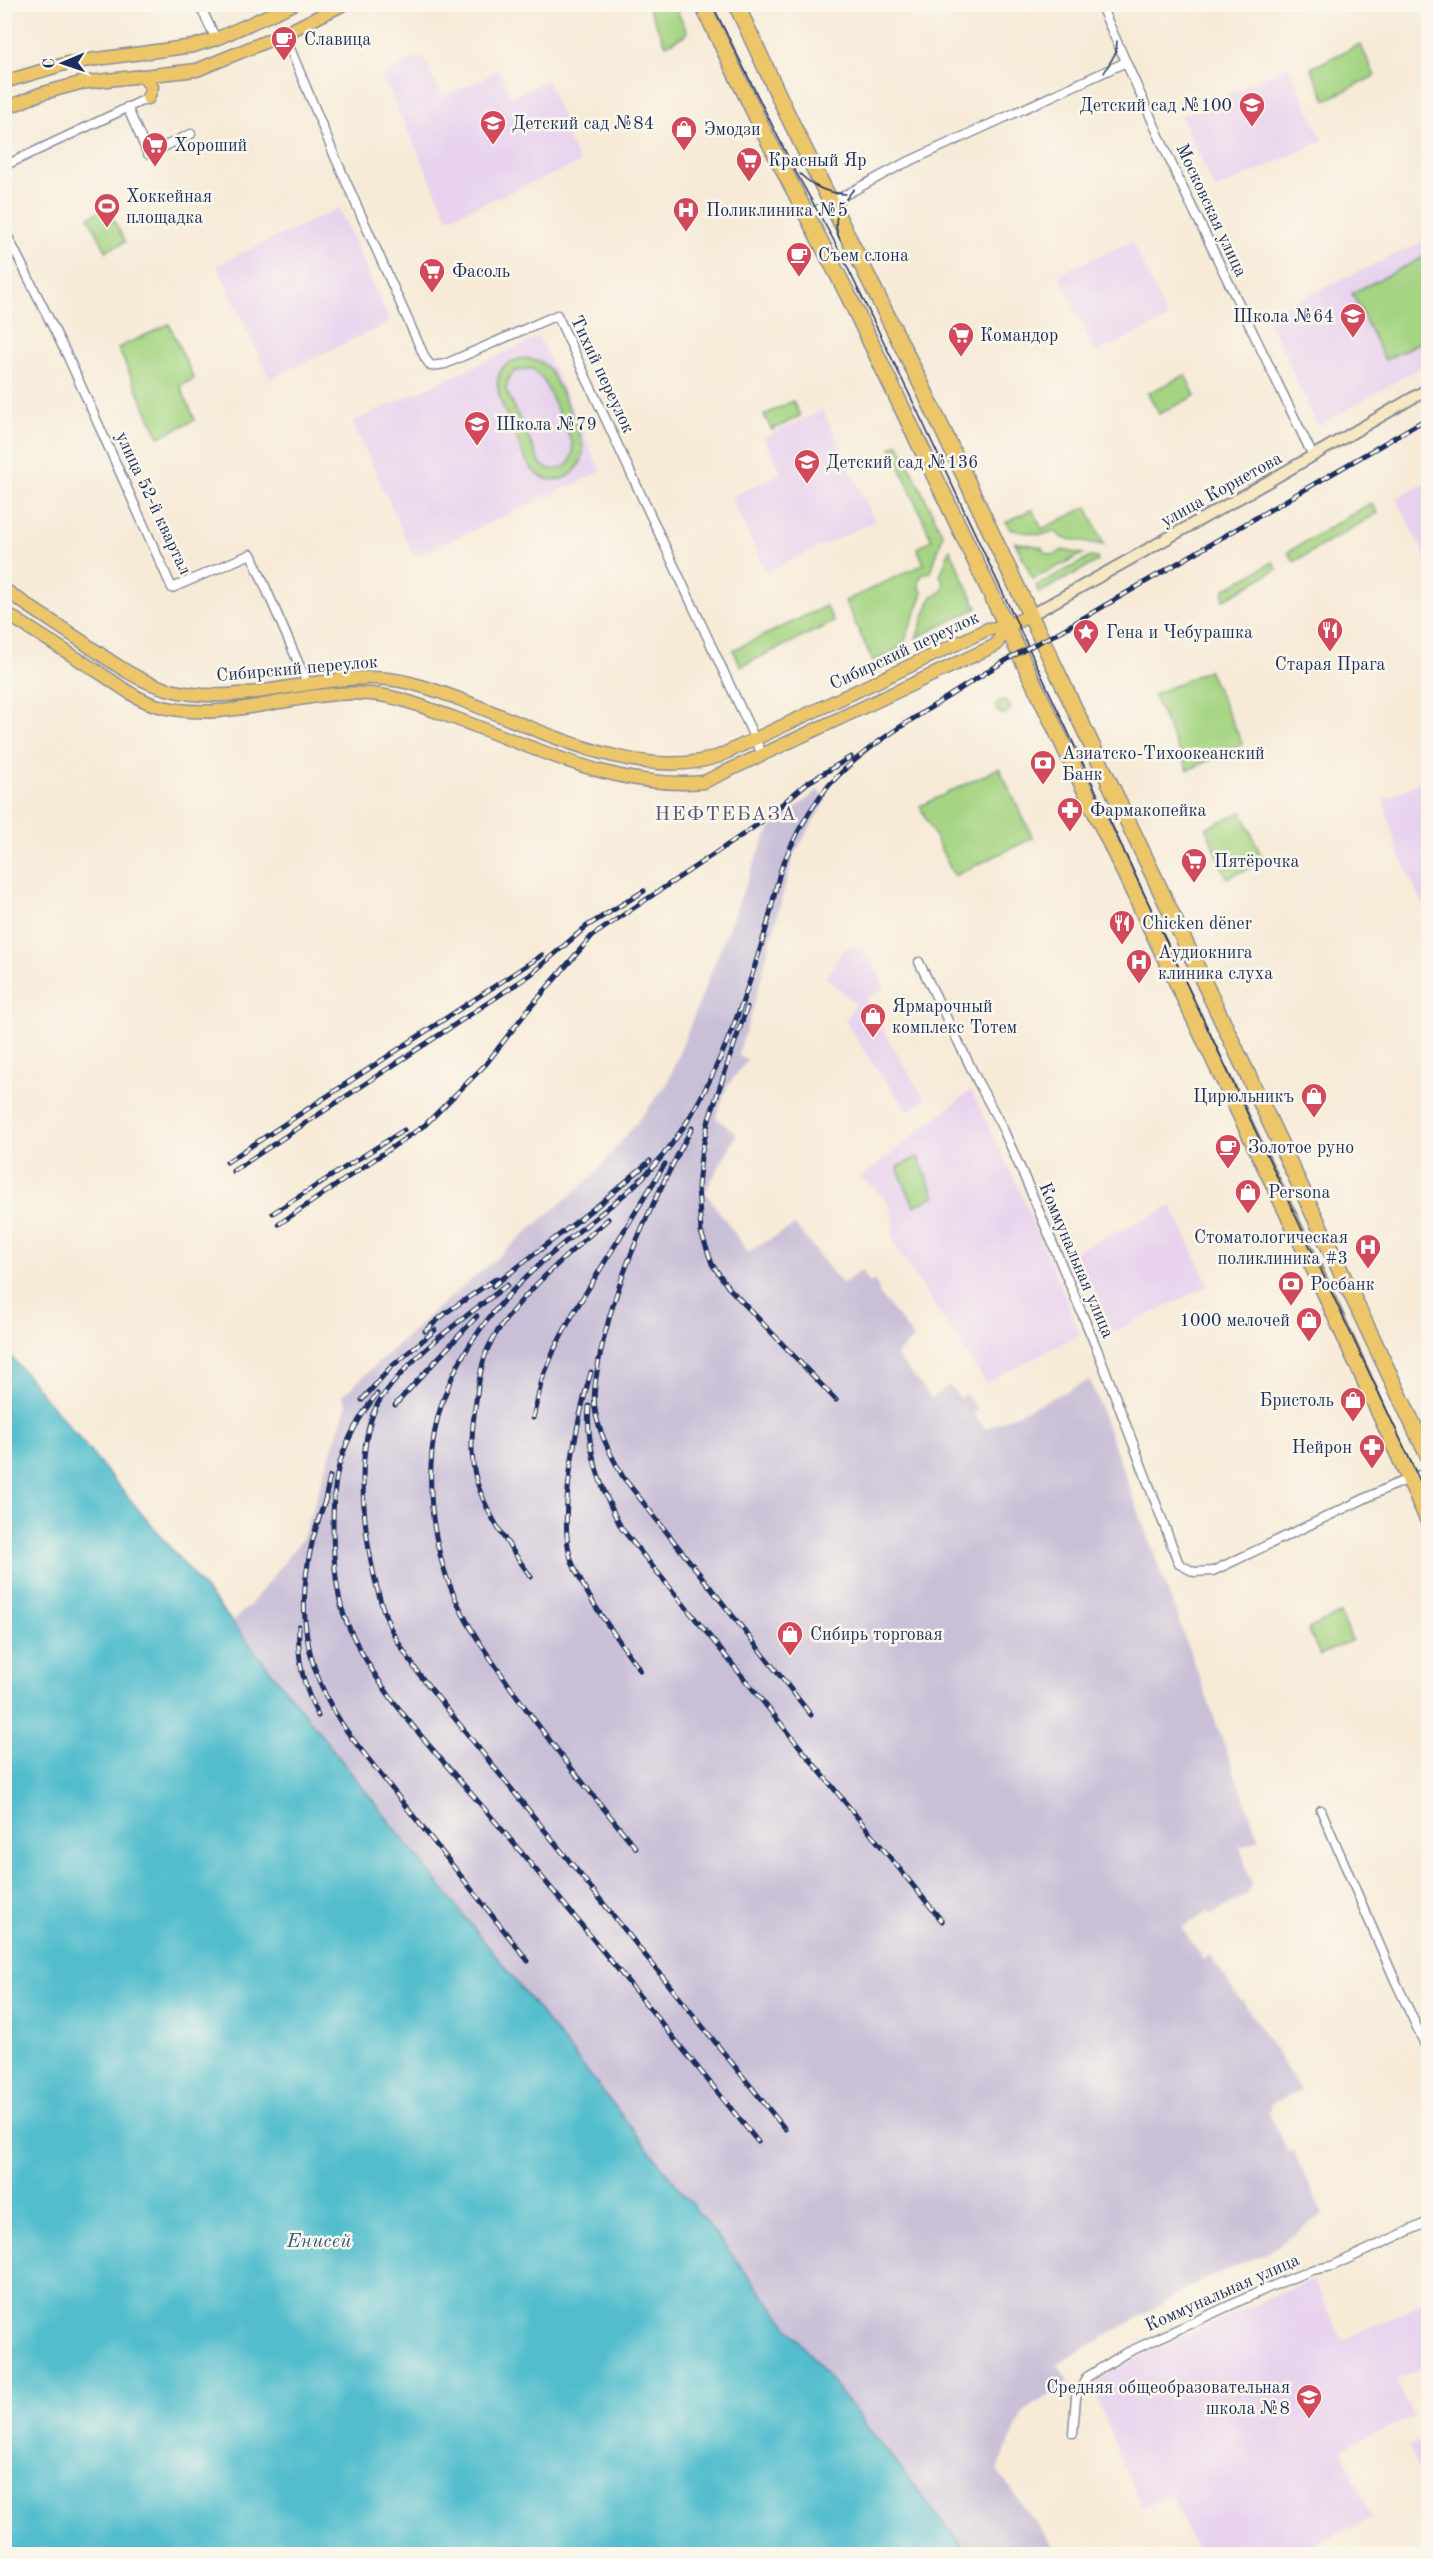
<svg xmlns="http://www.w3.org/2000/svg" width="1433" height="2559" font-family="'Old Standard TT',serif">
  <rect width="100%" height="100%" fill="#fbf7ec"/>
  <filter id="ink" filterUnits="userSpaceOnUse"><feTurbulence type="fractalNoise" baseFrequency=".0167" numOctaves="2"/><feDisplacementMap in="SourceGraphic" scale="12" xChannelSelector="R" yChannelSelector="G"/><feConvolveMatrix kernelMatrix="1 2 1 2 8 2 1 2 1" color-interpolation-filters="sRGB"/></filter>
  <filter id="wash" filterUnits="userSpaceOnUse"><feTurbulence type="fractalNoise" baseFrequency=".008" numOctaves="4" result="noise"/><feDisplacementMap in="SourceGraphic" scale="24" xChannelSelector="R" yChannelSelector="G"/><feGaussianBlur stdDeviation="1.35" result="paint"/><feColorMatrix in="noise" values="0 0 0 0 0 0 0 0 0 0 0 0 0 0 0 0 0 1.4 0 .05"/><feComposite in="paint" operator="in"/></filter>
  <g filter="url(#wash)">
    <rect width="100%" height="100%" fill="#f7ebd8"/>
    <g fill="#e8d2ee">
      <path d="M 418,58 L 424,58 L 442,97 L 499,71 L 511,97 L 547,80 L 566,127 L 564,129 L 580,163 L 448,218 L 382,75 Z"/>
      <path d="M 1289,66 L 1323,141 L 1215,190 L 1181,116 Z"/>
      <path d="M 339,208 L 390,322 L 270,379 L 217,265 Z"/>
      <path d="M 1428,239 L 1428,363 L 1318,426 L 1266,315 Z"/>
      <path d="M 1132,241 L 1168,319 L 1095,353 L 1059,274 Z"/>
      <path d="M 539,337 L 601,472 L 414,557 L 352,422 Z"/>
      <path d="M 823,410 L 875,521 L 766,572 L 731,497 L 781,473 L 764,438 Z"/>
      <path d="M 1428,481 L 1428,562 L 1396,498 Z"/>
      <path d="M 1428,778 L 1428,916 L 1397,849 L 1383,800 Z"/>
      <path d="M 864,947 L 885,988 L 865,1000 L 925,1100 L 908,1111 L 869,1058 L 845,1020 L 856,1004 L 826,977 L 844,948 Z"/>
      <path d="M 971,1090 L 1019,1189 L 1081,1334 L 986,1383 L 898,1251 L 892,1238 L 893,1220 L 888,1202 L 875,1188 L 860,1178 Z"/>
      <path d="M 1172,1206 L 1209,1286 L 1111,1333 L 1073,1252 Z"/>
      <path d="M 1313,2279 L 1343,2341 L 1428,2300 L 1428,2365 L 1396,2380 L 1413,2417 L 1341,2449 L 1372,2519 L 1289,2554 L 1198,2554 L 1171,2494 L 1142,2507 L 1119,2456 L 1092,2384 L 1132,2360 L 1177,2339 Z"/>
      <path d="M 1428,2437 L 1428,2490 L 1408,2447 Z"/>
    </g>
    <path fill="#c9bfd7" d="M 818,790 L 826,800 L 793,856 L 754,1005 L 738,1055 L 748,1060 L 727,1086 L 716,1118 L 737,1134 L 705,1192 L 748,1252 L 795,1225 L 842,1284 L 861,1270 L 870,1283 L 874,1280 L 880,1290 L 878,1292 L 914,1338 L 896,1355 L 932,1399 L 949,1385 L 960,1399 L 965,1394 L 977,1409 L 973,1413 L 985,1429 L 1090,1380 L 1259,1839 L 1240,1847 L 1251,1884 L 1248,1894 L 1210,1915 L 1208,1912 L 1182,1928 L 1203,1959 L 1210,1955 L 1241,2002 L 1243,2001 L 1301,2091 L 1270,2104 L 1272,2110 L 1268,2112 L 1288,2153 L 1293,2150 L 1323,2214 L 1270,2251 L 1201,2281 L 1058,2364 L 1068,2382 L 1023,2412 L 997,2471 L 1059,2554 L 968,2554 L 232,1622 L 250,1605 L 303,1538 L 347,1404 L 342,1396 L 438,1308 L 594,1175 L 666,1086 L 764,839 L 773,827 Z"/>
    <g fill="#a5d482" stroke="#608270" stroke-width="1.5" fill-rule="evenodd">
      <path d="M 647,5 L 674,5 L 687,31 L 685,35 L 666,45 Z"/>
      <path d="M 1360,44 L 1375,76 L 1326,100 L 1311,68 Z"/>
      <path d="M 107,207 L 125,242 L 106,251 L 89,217 Z"/>
      <path d="M 1428,255 L 1428,338 L 1385,360 L 1352,293 Z"/>
      <path d="M 169,324 L 194,379 L 180,386 L 195,420 L 159,437 L 118,348 Z"/>
      <path d="M 525,358 L 541,362 L 548,368 C 557,381 584,436 583,451 C 583,462 576,472 567,477 C 558,481 549,481 540,476 C 526,468 521,448 515,434 C 503,407 478,365 525,358 ZM 531,368 L 543,379 L 572,442 L 573,453 L 569,463 C 560,471 549,472 540,463 L 506,390 L 508,379 L 515,371 Z"/>
      <path d="M 1185,375 L 1195,396 L 1159,414 L 1148,393 Z"/>
      <path d="M 793,401 L 800,416 L 772,430 L 764,415 Z"/>
      <path d="M 899,444 L 943,535 L 931,572 L 924,573 C 918,579 917,586 923,593 L 902,648 L 873,661 L 845,601 L 924,564 L 917,548 L 932,540 L 891,447 Z"/>
      <path d="M 1371,503 L 1378,513 L 1294,562 L 1288,552 Z"/>
      <path d="M 1087,507 L 1104,545 L 1063,538 L 1054,531 L 1042,535 L 1010,529 L 1006,522 L 1032,509 L 1042,529 Z"/>
      <path d="M 1015,542 L 1041,547 L 1046,553 L 1054,555 L 1063,550 L 1083,554 L 1033,579 Z"/>
      <path d="M 950,549 L 977,608 L 916,638 L 932,596 C 944,594 947,584 940,576 Z"/>
      <path d="M 1090,557 L 1097,558 L 1098,561 L 1039,593 L 1036,586 Z"/>
      <path d="M 1273,562 L 1277,569 L 1223,600 L 1224,590 Z"/>
      <path d="M 826,606 L 834,622 L 741,666 L 733,650 Z"/>
      <path d="M 1208,670 L 1243,745 L 1188,770 L 1153,695 Z"/>
      <circle cx="1003" cy="707" r="7"/>
      <path d="M 999,768 L 1033,838 L 954,876 L 920,806 Z"/>
      <path d="M 1242,812 L 1264,862 L 1227,878 L 1206,828 Z"/>
      <path d="M 918,1157 L 935,1196 L 914,1206 L 897,1167 Z"/>
      <path d="M 1340,1614 L 1352,1640 L 1320,1655 L 1308,1629 Z"/>
    </g>
    <path fill="#52bdcd" stroke="#367696" stroke-width="1.5" d="M 4,1348 L 232,1622 L 968,2554 L 5,2554 Z"/>
  </g>
  <g filter="url(#ink)">
    <g fill="none" stroke-linecap="round" stroke-linejoin="round">
      <g stroke="#898d9b" stroke-width="11">
        <g id="street">
          <path d="M 199,4 L 216,39"/>
          <path d="M 1100,4 L 1177,176 L 1313,456"/>
          <path d="M 284,34 L 335,157 L 425,358 L 431,366 L 445,364 L 557,315 L 762,754"/>
          <path d="M 127,107 L 148,154 L 191,134"/>
          <path d="M 4,166 L 148,98"/>
          <path d="M 806,216 L 901,165 L 1126,62"/>
          <path d="M 4,229 L 68,357 L 172,588 L 251,554 L 308,685"/>
          <path d="M 919,962 L 979,1084 L 1003,1129 L 1031,1192 L 1099,1354 L 1179,1564 L 1194,1572 L 1213,1571 L 1391,1486 L 1428,1472"/>
          <path d="M 1321,1810 L 1394,1978 L 1428,2051"/>
          <path d="M 1073,2433 L 1076,2397 L 1087,2377 L 1124,2354 L 1270,2287 L 1312,2270 L 1332,2266 L 1428,2222"/>
        </g>
      </g>
      <g stroke="#898d9b" stroke-width="14">
        <path id="secondary" d="M 1029,616 L 1271,480 L 1428,389"/>
      </g>
      <g stroke="#898d9b" stroke-width="15">
        <g id="primary">
          <path d="M 143,76 L 152,87 L 148,98"/>
          <path d="M 4,82 L 68,63 L 193,46 L 216,39 L 294,4"/>
          <path d="M 4,109 L 40,94 L 80,83 L 197,70 L 284,34 L 344,4"/>
          <path d="M 4,589 C 29,607 55,623 80,640 C 108,659 134,680 167,689 C 247,712 330,663 410,683 C 501,706 626,789 719,756 L 988,629 L 1006,627 L 1029,616"/>
          <path d="M 4,612 C 36,632 68,653 100,673 C 117,684 138,701 159,706 C 229,725 299,688 370,694 C 400,696 428,709 457,719 C 536,748 618,790 704,782 L 996,645 L 1006,627"/>
        </g>
      </g>
      <g stroke="#898d9b" stroke-width="18">
        <g id="highway">
          <path d="M 702,4 L 764,132 L 848,295 L 1314,1269 L 1428,1520"/>
          <path d="M 736,4 L 790,120 L 920,382 L 1428,1456"/>
        </g>
      </g>
      <use href="#street" stroke="#fff" stroke-width="8"/>
      <use href="#secondary" stroke="#f7e8c3" stroke-width="10"/>
      <use href="#primary" stroke="#ecc669" stroke-width="12"/>
      <use href="#highway" stroke="#ecc669" stroke-width="15"/>
      <g stroke="#1b2f5e" stroke-width="1.5">
        <path d="M 712,4 L 793,167 L 838,248 L 916,408 L 1428,1498"/>
        <path d="M 1104,73 L 1116,52 L 1117,41"/>
        <path d="M 800,174 C 814,187 826,193 846,194"/>
        <path d="M 840,240 C 830,220 840,205 854,189"/>
      </g>
      <g stroke="#1b2f5e" stroke-width="5">
        <g id="rail">
          <path d="M 747,1007 L 709,1119 L 701,1156 L 698,1187 L 701,1232 L 712,1264 L 728,1287 L 836,1400"/>
          <path d="M 692,1128 C 652,1202 615,1278 599,1360 C 596,1377 592,1397 596,1415 C 601,1437 612,1457 623,1477 L 811,1715"/>
          <path d="M 227,1162 L 542,955"/>
          <path d="M 233,1171 L 530,975 L 587,926 L 644,891"/>
          <path d="M 273,1213 L 404,1130"/>
          <path d="M 279,1224 L 425,1125 L 486,1064 L 527,1011 L 592,936 L 760,823 L 807,783 L 851,757"/>
          <path d="M 507,1285 C 463,1319 415,1351 382,1397 C 347,1446 367,1575 390,1627 C 398,1644 409,1659 419,1674 L 785,2129"/>
          <path d="M 493,1286 L 602,1202 L 650,1161"/>
          <path d="M 425,1331 L 447,1312 L 497,1278"/>
          <path d="M 591,1372 C 578,1416 556,1519 572,1562 C 588,1601 616,1636 640,1670"/>
          <path d="M 377,1394 C 361,1414 348,1437 340,1462 C 329,1499 331,1587 347,1623 C 380,1700 447,1763 499,1826 C 587,1930 672,2036 758,2142"/>
          <path d="M 362,1400 L 390,1368 L 435,1330"/>
          <path d="M 395,1405 L 477,1316"/>
          <path d="M 589,1406 C 585,1449 602,1492 622,1529 L 942,1921"/>
          <path d="M 533,1418 L 542,1380 L 555,1348 L 574,1312 L 665,1164"/>
          <path d="M 326,1498 C 293,1586 295,1661 351,1737 L 528,1961"/>
          <path d="M 324,1504 L 330,1477"/>
          <path d="M 531,1577 C 512,1550 492,1523 480,1491 C 470,1466 471,1441 474,1415 C 477,1395 479,1372 486,1353 C 503,1309 572,1250 608,1219"/>
          <path d="M 299,1626 C 297,1662 303,1684 318,1716"/>
          <path d="M 636,1848 C 590,1792 545,1737 504,1678 C 485,1651 466,1624 453,1593 C 436,1555 429,1507 431,1466 C 434,1371 494,1301 564,1243 C 604,1210 640,1187 671,1145 C 713,1090 747,996 766,929 C 772,909 775,888 781,869 C 791,844 805,817 821,795 C 853,754 899,728 941,701 C 978,678 1014,653 1054,635 L 1428,418"/>
        </g>
      </g>
      <use href="#rail" stroke="#fbf7ec" stroke-width="3" stroke-dasharray="9" stroke-linecap="butt"/>
    </g>
  </g>
  <defs>
    <g id="cafe-pin" transform="scale(1.35)"><path d="M0 17L-7.5 6A9.5 9.5 0 1 1 7.5 6Z" fill="#d1495b" stroke="#fbf7ec"/><path d="M-5.5-4.5H6V0H3Q3 3.5 0 3.5H-2.5Q-5.5 3.5-5.5 0ZM3-3.2v2h1.7v-2ZM-6 4.5H4V6H-6Z" fill="#fff"/></g>
    <g id="school-pin" transform="scale(1.35)"><path d="M0 17L-7.5 6A9.5 9.5 0 1 1 7.5 6Z" fill="#d1495b" stroke="#fbf7ec"/><path d="M0-5L7-2L0 1L-7-2ZM-4 1L0 2.5L4 1V4Q0 6-4 4Z" fill="#fff"/></g>
    <g id="shop-pin" transform="scale(1.35)"><path d="M0 17L-7.5 6A9.5 9.5 0 1 1 7.5 6Z" fill="#d1495b" stroke="#fbf7ec"/><path d="M-5-2.5h2.3a2.7 3.5 0 0 1 5.4 0H5L5.5 6h-11ZM-1.5-2.5h3a1.5 2.3 0 0 0-3 0Z" fill="#fff"/></g>
    <g id="supermarket-pin" transform="scale(1.35)"><path d="M0 17L-7.5 6A9.5 9.5 0 1 1 7.5 6Z" fill="#d1495b" stroke="#fbf7ec"/><path d="M-6-5.5h2.5l.6 2H6L4.5 2H-2.5L-4.4-4H-6ZM-1.5 3.2a1.3 1.3 0 1 0 .1 0ZM3 3.2a1.3 1.3 0 1 0 .1 0Z" fill="#fff"/></g>
    <g id="stadium-pin" transform="scale(1.35)"><path d="M0 17L-7.5 6A9.5 9.5 0 1 1 7.5 6Z" fill="#d1495b" stroke="#fbf7ec"/><path d="M0-5a6.5 5 0 1 0 0 10a6.5 5 0 1 0 0-10ZM-3.5-1.8h7v3.6h-7Z" fill="#fff"/></g>
    <g id="hospital-pin" transform="scale(1.35)"><path d="M0 17L-7.5 6A9.5 9.5 0 1 1 7.5 6Z" fill="#d1495b" stroke="#fbf7ec"/><path d="M-5-5h3v3.5h4V-5h3V5h-3V1.5h-4V5h-3Z" fill="#fff"/></g>
    <g id="restaurant-pin" transform="scale(1.35)"><path d="M0 17L-7.5 6A9.5 9.5 0 1 1 7.5 6Z" fill="#d1495b" stroke="#fbf7ec"/><path d="M-5-6h1v4h1v-4h1v4h1v-4h1v5L-1.5 .5V6h-2V.5L-5-1ZM5-6V6H3V1.5H1.5Q1.5-4 5-6Z" fill="#fff"/></g>
    <g id="sight-pin" transform="scale(1.35)"><path d="M0 17L-7.5 6A9.5 9.5 0 1 1 7.5 6Z" fill="#d1495b" stroke="#fbf7ec"/><path d="M0-6L1.8-2.2L6-1.7L2.9 1.2L3.7 5.4L0 3.3L-3.7 5.4L-2.9 1.2L-6-1.7L-1.8-2.2Z" fill="#fff"/></g>
    <g id="bank-pin" transform="scale(1.35)"><path d="M0 17L-7.5 6A9.5 9.5 0 1 1 7.5 6Z" fill="#d1495b" stroke="#fbf7ec"/><path d="M-6-4H6V4H-6ZM0-2.3a2.3 2.3 0 1 0 0 4.6a2.3 2.3 0 1 0 0-4.6Z" fill="#fff"/></g>
    <g id="pharmacy-pin" transform="scale(1.35)"><path d="M0 17L-7.5 6A9.5 9.5 0 1 1 7.5 6Z" fill="#d1495b" stroke="#fbf7ec"/><path d="M-2-6h4v4h4v4h-4v4h-4v-4h-4v-4h4Z" fill="#fff"/></g>
  </defs>
  <g fill-rule="evenodd">
    <use href="#cafe-pin" x="284" y="39"/>
    <use href="#school-pin" x="1252" y="105"/>
    <use href="#school-pin" x="493" y="123"/>
    <use href="#shop-pin" x="684" y="129"/>
    <use href="#supermarket-pin" x="155" y="145"/>
    <use href="#supermarket-pin" x="749" y="160"/>
    <use href="#stadium-pin" x="107" y="206"/>
    <use href="#hospital-pin" x="686" y="210"/>
    <use href="#cafe-pin" x="799" y="255"/>
    <use href="#supermarket-pin" x="432" y="271"/>
    <use href="#school-pin" x="1353" y="316"/>
    <use href="#supermarket-pin" x="961" y="335"/>
    <use href="#school-pin" x="477" y="424"/>
    <use href="#school-pin" x="807" y="462"/>
    <use href="#restaurant-pin" x="1330" y="630"/>
    <use href="#sight-pin" x="1086" y="632"/>
    <use href="#bank-pin" x="1043" y="763"/>
    <use href="#pharmacy-pin" x="1070" y="810"/>
    <use href="#supermarket-pin" x="1194" y="861"/>
    <use href="#restaurant-pin" x="1122" y="923"/>
    <use href="#hospital-pin" x="1139" y="962"/>
    <use href="#shop-pin" x="873" y="1016"/>
    <use href="#shop-pin" x="1314" y="1096"/>
    <use href="#cafe-pin" x="1228" y="1147"/>
    <use href="#shop-pin" x="1248" y="1192"/>
    <use href="#hospital-pin" x="1368" y="1247"/>
    <use href="#bank-pin" x="1291" y="1284"/>
    <use href="#shop-pin" x="1309" y="1320"/>
    <use href="#shop-pin" x="1353" y="1400"/>
    <use href="#pharmacy-pin" x="1372" y="1447"/>
    <use href="#shop-pin" x="790" y="1634"/>
    <use href="#school-pin" x="1309" y="2397"/>
  </g>
  <g text-anchor="middle" stroke-width="5" stroke-linejoin="round" paint-order="stroke">
    <g font-size="18" fill="#1b2f5e" stroke="#fbf7ec" text-anchor="start">
      <text x="304" y="45">Славица</text>
      <text x="1232" y="111" text-anchor="end">Детский сад №100</text>
      <text x="512" y="129">Детский сад №84</text>
      <text x="704" y="135">Эмодзи</text>
      <text x="174" y="151">Хороший</text>
      <text x="768" y="166">Красный Яр</text>
      <text x="126" y="202">Хоккейная<tspan x="126" dy="21">площадка</tspan></text>
      <text x="706" y="216">Поликлиника №5</text>
      <text x="818" y="261">Съем слона</text>
      <text x="452" y="277">Фасоль</text>
      <text x="1334" y="322" text-anchor="end">Школа №64</text>
      <text x="980" y="341">Командор</text>
      <text x="496" y="430">Школа №79</text>
      <text x="826" y="468">Детский сад №136</text>
      <text x="1106" y="638">Гена и Чебурашка</text>
      <text x="1330" y="670" text-anchor="middle">Старая Прага</text>
      <text x="1062" y="759">Азиатско-Тихоокеанский<tspan x="1062" dy="21">Банк</tspan></text>
      <text x="1090" y="816">Фармакопейка</text>
      <text x="1214" y="867">Пятёрочка</text>
      <text x="1142" y="929">Chicken dëner</text>
      <text x="1158" y="958">Аудиокнига<tspan x="1158" dy="21">клиника слуха</tspan></text>
      <text x="892" y="1012">Ярмарочный<tspan x="892" dy="21">комплекс Тотем</tspan></text>
      <text x="1294" y="1102" text-anchor="end">Цирюльникъ</text>
      <text x="1248" y="1153">Золотое руно</text>
      <text x="1268" y="1198">Persona</text>
      <text x="1348" y="1243" text-anchor="end">Стоматологическая<tspan x="1348" dy="21">поликлиника #3</tspan></text>
      <text x="1310" y="1290">Росбанк</text>
      <text x="1290" y="1326" text-anchor="end">1000 мелочей</text>
      <text x="1334" y="1406" text-anchor="end">Бристоль</text>
      <text x="1352" y="1453" text-anchor="end">Нейрон</text>
      <text x="810" y="1640">Сибирь торговая</text>
      <text x="1290" y="2393" text-anchor="end">Средняя общеобразовательная<tspan x="1290" dy="21">школа №8</tspan></text>
    </g>
    <g font-size="18" fill="#1b2f5e" stroke="#fbf7ec">
      <text transform="translate(1212 210) rotate(65)" y="6">Московская улица</text>
      <text transform="translate(603 374) rotate(65)" y="6">Тихий переулок</text>
      <text transform="translate(1221 489) rotate(-29)" y="6">улица Корнетова</text>
      <text transform="translate(154 503) rotate(65)" y="6">улица 52-й квартал</text>
      <text transform="translate(904 650) rotate(-25)" y="6">Сибирский переулок</text>
      <text transform="translate(297 668) rotate(-5)" y="6">Сибирский переулок</text>
      <text transform="translate(1077 1260) rotate(67)" y="6">Коммунальная улица</text>
      <text transform="translate(1222 2292) rotate(-24)" y="6">Коммунальная улица</text>
    </g>
    <g font-size="20" letter-spacing="1.5" fill="#58557b" stroke="#fbf7ec">
      <text x="726" y="820">НЕФТЕБАЗА</text>
    </g>
    <g font-size="20" font-style="italic" fill="#2c5a7f" stroke="#fbf7ec">
      <text x="319" y="2247">Енисей</text>
    </g>
  </g>
  <rect width="1433" height="2559" fill="none" stroke="#fbf7ec" stroke-width="24"/>
  <g transform="translate(63 63) rotate(268)" stroke="#fbf7ec" stroke-width="4.5" paint-order="stroke">
  <path d="M0-4.5L10 22L0 15L-10 22Z" fill="#1b2f5e"/>
  <text y="-9" font-size="16" font-weight="bold" text-anchor="middle" fill="#1b2f5e">С</text>
  </g>
</svg>
